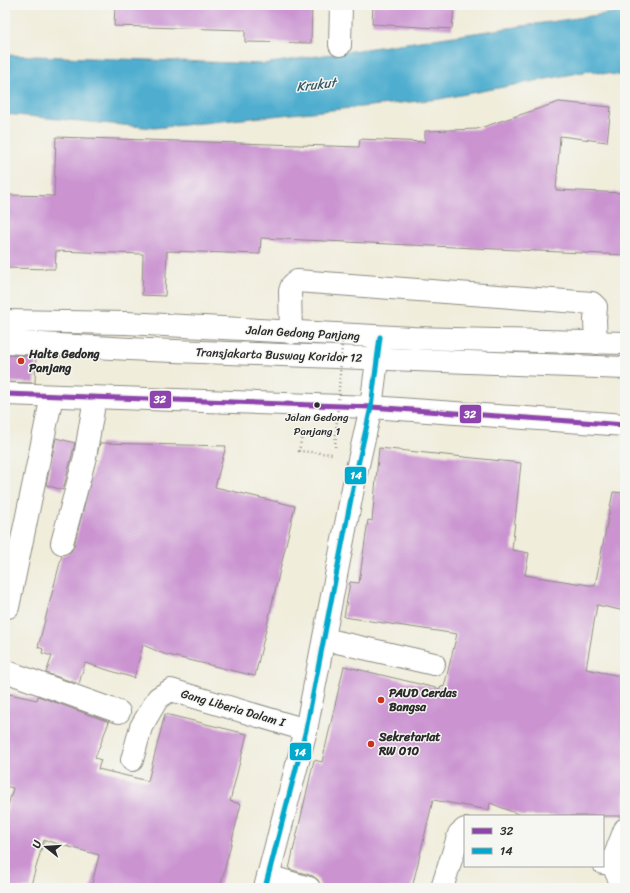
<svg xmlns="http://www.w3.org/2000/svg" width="630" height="893" font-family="Sriracha,sans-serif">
  <rect width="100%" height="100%" fill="#f6f6f2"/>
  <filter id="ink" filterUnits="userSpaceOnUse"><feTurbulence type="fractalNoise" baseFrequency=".025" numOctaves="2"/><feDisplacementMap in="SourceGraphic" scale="8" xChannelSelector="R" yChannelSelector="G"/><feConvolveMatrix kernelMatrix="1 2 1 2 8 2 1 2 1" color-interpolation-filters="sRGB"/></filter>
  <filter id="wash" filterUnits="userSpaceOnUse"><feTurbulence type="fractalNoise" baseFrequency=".012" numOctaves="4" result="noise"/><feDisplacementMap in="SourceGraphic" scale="16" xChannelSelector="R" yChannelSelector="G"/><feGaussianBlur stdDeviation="0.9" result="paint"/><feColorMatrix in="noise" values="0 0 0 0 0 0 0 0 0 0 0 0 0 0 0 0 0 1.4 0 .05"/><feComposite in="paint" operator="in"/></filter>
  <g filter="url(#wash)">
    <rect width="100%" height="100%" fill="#f0eddb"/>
    <path fill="#50aecf" stroke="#3e6c7d" d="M 625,11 L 625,76 L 589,71 L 439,99 L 154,128 L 5,114 L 5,55 L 263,64 Z"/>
    <g id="blocks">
      <g fill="#cb94d1">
        <path d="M 115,5 L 312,5 L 311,43 L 245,42 L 245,30 L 114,26 Z"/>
        <path d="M 373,5 L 454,5 L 452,29 L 372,24 Z"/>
        <path d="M 559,102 L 611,107 L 607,142 L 560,136 L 556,190 L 625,193 L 625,255 L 261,238 L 260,254 L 167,251 L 165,296 L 142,295 L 143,254 L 56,251 L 55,269 L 5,268 L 8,195 L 54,196 L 56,137 L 359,147 L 360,139 L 425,142 L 425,131 L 477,129 Z"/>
        <path d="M 5,355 L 36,356 L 35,383 L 5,382 Z"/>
        <path d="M 56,438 L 75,443 L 63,490 L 46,485 Z"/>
        <path d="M 100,443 L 226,446 L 215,487 L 295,506 L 255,676 L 164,654 L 143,645 L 134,678 L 85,663 L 79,684 L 46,673 L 52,656 L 42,653 L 43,649 L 38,647 L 62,555 L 71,552 L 74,546 Z"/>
        <path d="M 379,448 L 521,463 L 512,550 L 529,553 L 525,575 L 595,586 L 613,492 L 625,493 L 625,611 L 597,605 L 586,669 L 625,677 L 625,816 L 523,816 L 490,803 L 489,810 L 433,800 L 412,888 L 321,888 L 318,880 L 313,876 L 289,869 L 314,760 L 322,762 L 344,666 L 440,689 L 441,686 L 444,687 L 457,634 L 344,617 L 350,582 L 359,583 L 368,520 L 372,521 Z"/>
        <path d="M 5,693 L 37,700 L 38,696 L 109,722 L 95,758 L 101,760 L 98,769 L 148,781 L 165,714 L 247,734 L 230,801 L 241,804 L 220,888 L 91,888 L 99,855 L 44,840 L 30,888 L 5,888 L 5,816 L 13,788 L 5,786 Z"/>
      </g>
    </g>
  </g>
  <g filter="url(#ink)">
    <use href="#blocks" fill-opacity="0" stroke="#8e8c83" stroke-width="1"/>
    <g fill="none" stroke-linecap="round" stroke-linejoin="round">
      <g stroke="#8e8c83" stroke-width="24">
        <g id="minor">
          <path d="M 340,45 L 341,5"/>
          <path d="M 291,333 L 290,291 L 292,285 L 297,281 L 592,303 L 596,307 L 595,320 L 596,343"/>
          <path d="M 5,342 L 148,350 L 625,368"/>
          <path d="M 62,543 L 85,457 L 95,398"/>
          <path d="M 8,607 L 52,396"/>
          <path d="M 324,639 L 434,664"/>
          <path d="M 5,671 L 119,712"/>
          <path d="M 132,760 L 141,727 L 158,698 L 171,690 L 306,730"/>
          <path d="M 603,863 L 612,863 L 625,829"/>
          <path d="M 612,863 L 620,881 L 621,888"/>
          <path d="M 268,876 L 309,888"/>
          <path d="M 265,888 L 306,730 L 355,478 L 371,407"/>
          <path d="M 442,888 L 459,834 L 465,829"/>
        </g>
      </g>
      <g stroke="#8e8c83" stroke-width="24">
        <g id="major">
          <path d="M 5,321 L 126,323 L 413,338 L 625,343"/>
          <path d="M 5,394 L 371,407 L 625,425"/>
          <path d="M 371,407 L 380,337"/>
        </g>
      </g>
      <path stroke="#8e8c83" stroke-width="2.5" stroke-dasharray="1 3" stroke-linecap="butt" d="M 303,431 L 299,451 L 332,454"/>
      <use href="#minor" stroke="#fff" stroke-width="22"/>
      <use href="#major" stroke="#fff" stroke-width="22"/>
      <path stroke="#8e8c83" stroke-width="2.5" stroke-dasharray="1 3" stroke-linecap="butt" d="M 335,447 L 343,331"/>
      <g stroke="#f6f6f2" stroke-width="8">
        <path id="bus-1" d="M 5,394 L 371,407 L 625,425"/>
      </g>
      <g stroke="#f6f6f2" stroke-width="8">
        <path id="bus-2" d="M 265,888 L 306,730 L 355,478 L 371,407 L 380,337"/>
      </g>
      <use href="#bus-1" stroke="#8e44ad" stroke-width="5"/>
      <use href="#bus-2" stroke="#00a9ce" stroke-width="5"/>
    </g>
  </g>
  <g fill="#c8321e" stroke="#f6f6f2" stroke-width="1.5">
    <circle cx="21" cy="361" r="4"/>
    <circle cx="381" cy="700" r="4"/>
    <circle cx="371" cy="744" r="4"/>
  </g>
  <circle fill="#2b2b2b" stroke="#f6f6f2" stroke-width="1.5" cx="317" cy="405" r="3.5"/>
  <g text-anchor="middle" stroke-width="3" stroke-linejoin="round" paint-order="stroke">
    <g font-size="11" fill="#2b2b2b" stroke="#f6f6f2">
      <text x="317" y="421">Jalan Gedong<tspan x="317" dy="14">Panjang 1</tspan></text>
    </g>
    <g font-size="12" fill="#2b2b2b" stroke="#f6f6f2">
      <text transform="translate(303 333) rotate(3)" y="4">Jalan Gedong Panjang</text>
      <text transform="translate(279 355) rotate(2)" y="4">Transjakarta Busway Koridor 12</text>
      <text transform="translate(233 708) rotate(16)" y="4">Gang Liberia Dalam I</text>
    </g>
    <g font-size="12" font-weight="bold" fill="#2b2b2b" stroke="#f6f6f2" text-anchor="start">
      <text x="29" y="358">Halte Gedong<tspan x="29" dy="14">Panjang</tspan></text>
      <text x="389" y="697">PAUD Cerdas<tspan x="389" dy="14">Bangsa</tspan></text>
      <text x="379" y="741">Sekretariat<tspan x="379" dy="14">RW 010</tspan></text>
    </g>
    <g font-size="13" font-style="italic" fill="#385964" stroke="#f6f6f2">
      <text transform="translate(316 84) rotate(-7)" y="5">Krukut</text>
    </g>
  </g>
  <g stroke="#f6f6f2" stroke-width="1.5">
    <rect x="149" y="390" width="23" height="19" rx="4" fill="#8e44ad"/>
    <rect x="459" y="404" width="23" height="20" rx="4" fill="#8e44ad"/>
    <rect x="344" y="466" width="23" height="19" rx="4" fill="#00a9ce"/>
    <rect x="289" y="742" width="23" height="19" rx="4" fill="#00a9ce"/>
  </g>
  <g font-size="11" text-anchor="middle" font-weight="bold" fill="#fff">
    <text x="160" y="403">32</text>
    <text x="470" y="418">32</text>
    <text x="356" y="479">14</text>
    <text x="300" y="756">14</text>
  </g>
  <rect width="630" height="893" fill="none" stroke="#f6f6f2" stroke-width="20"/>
  <rect x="464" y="815" width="140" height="52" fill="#f6f6f2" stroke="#a5a5a2"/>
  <rect x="472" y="828" width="20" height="6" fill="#8e44ad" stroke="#a5a5a2"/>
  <text x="500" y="835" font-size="12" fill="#2b2b2b">32</text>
  <rect x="472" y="848" width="20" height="6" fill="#00a9ce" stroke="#a5a5a2"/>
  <text x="500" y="855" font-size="12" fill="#2b2b2b">14</text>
  <g transform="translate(46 847) rotate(287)" stroke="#f6f6f2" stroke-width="3" paint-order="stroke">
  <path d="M0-3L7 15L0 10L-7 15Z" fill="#2b2b2b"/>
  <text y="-6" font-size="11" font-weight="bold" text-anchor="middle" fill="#2b2b2b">U</text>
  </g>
</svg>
